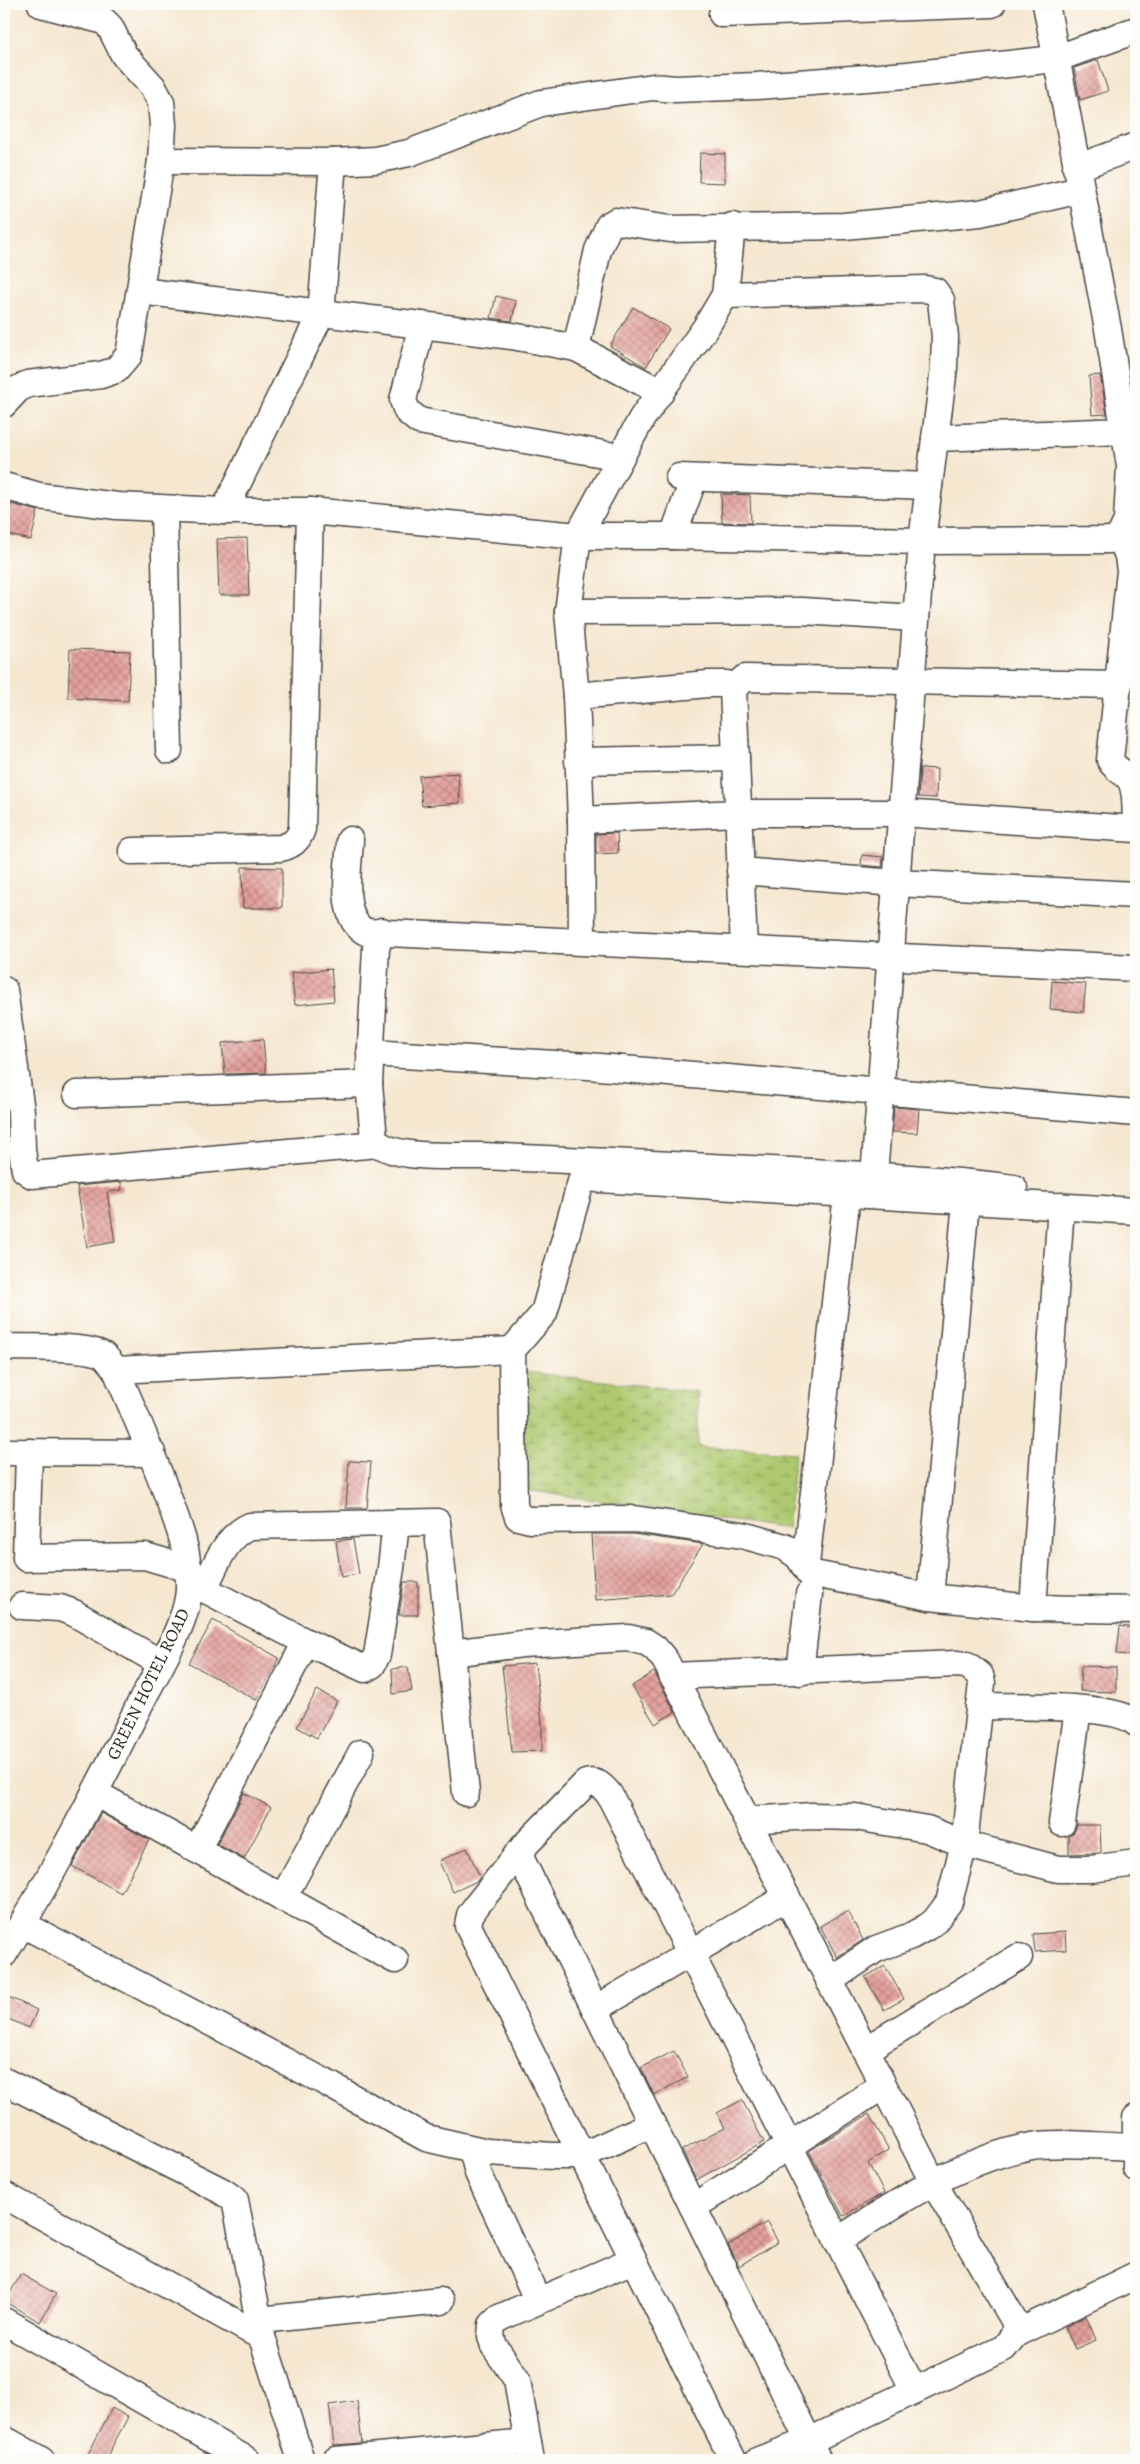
<svg xmlns="http://www.w3.org/2000/svg" width="1140" height="2464" font-family="Alegreya,serif">
  <defs>
    <pattern id="wetland-marsh" width="20" height="14" patternUnits="userSpaceOnUse" patternTransform="scale(1.25)"><rect width="20" height="14" fill="#aec96f"/><path d="M1 5h8M5 5V1M11 12h8M15 12V8" fill="none" stroke="#8ea35b"/></pattern>
    <pattern id="building-cross-hatch" width="8" height="8" patternUnits="userSpaceOnUse" patternTransform="scale(1.25)"><rect width="8" height="8" fill="#e4a09c"/><path d="M0 0l8 8M0 8l8-8" fill="none" stroke="#b9837f"/></pattern>
  </defs>
  <rect width="100%" height="100%" fill="#fdfcf7"/>
  <filter id="ink" filterUnits="userSpaceOnUse"><feTurbulence type="fractalNoise" baseFrequency=".02" numOctaves="2"/><feDisplacementMap in="SourceGraphic" scale="10" xChannelSelector="R" yChannelSelector="G"/><feConvolveMatrix kernelMatrix="1 2 1 2 8 2 1 2 1" color-interpolation-filters="sRGB"/></filter>
  <filter id="wash" filterUnits="userSpaceOnUse"><feTurbulence type="fractalNoise" baseFrequency=".0096" numOctaves="4" result="noise"/><feDisplacementMap in="SourceGraphic" scale="20" xChannelSelector="R" yChannelSelector="G"/><feGaussianBlur stdDeviation="1.12" result="paint"/><feColorMatrix in="noise" values="0 0 0 0 0 0 0 0 0 0 0 0 0 0 0 0 0 1.4 0 .05"/><feComposite in="paint" operator="in"/></filter>
  <g filter="url(#wash)">
    <rect width="100%" height="100%" fill="#f5e7d0"/>
    <path fill="url(#wetland-marsh)" stroke="#6c7a4d" d="M 525,1372 L 698,1392 L 698,1447 L 795,1453 L 787,1529 L 520,1489 Z"/>
    <g id="blocks">
      <g fill="url(#building-cross-hatch)">
        <path d="M 1098,60 L 1108,91 L 1080,100 L 1074,68 Z"/>
        <path d="M 700,153 L 725,154 L 725,183 L 699,182 Z"/>
        <path d="M 496,296 L 516,301 L 512,321 L 491,318 Z"/>
        <path d="M 633,307 L 669,329 L 646,367 L 610,346 Z"/>
        <path d="M 1100,375 L 1107,414 L 1092,415 L 1089,376 Z"/>
        <path d="M 721,494 L 750,495 L 751,523 L 722,522 Z"/>
        <path d="M 11,504 L 38,511 L 31,540 L 4,534 Z"/>
        <path d="M 247,538 L 249,595 L 219,595 L 217,539 Z"/>
        <path d="M 70,649 L 130,651 L 128,701 L 68,698 Z"/>
        <path d="M 920,768 L 937,769 L 936,798 L 918,797 Z"/>
        <path d="M 458,773 L 460,803 L 422,806 L 419,776 Z"/>
        <path d="M 617,833 L 618,853 L 596,854 L 596,834 Z"/>
        <path d="M 862,855 L 883,857 L 882,867 L 861,865 Z"/>
        <path d="M 242,867 L 282,868 L 282,908 L 243,908 Z"/>
        <path d="M 331,969 L 334,1001 L 295,1005 L 291,973 Z"/>
        <path d="M 1052,981 L 1086,984 L 1083,1012 L 1050,1009 Z"/>
        <path d="M 263,1039 L 266,1073 L 225,1074 L 222,1043 Z"/>
        <path d="M 894,1107 L 919,1109 L 917,1133 L 892,1132 Z"/>
        <path d="M 121,1182 L 122,1190 L 107,1192 L 115,1242 L 87,1247 L 77,1186 Z"/>
        <path d="M 349,1461 L 371,1462 L 367,1508 L 346,1508 Z"/>
        <path d="M 591,1534 L 633,1534 L 703,1544 L 671,1594 L 595,1600 Z"/>
        <path d="M 353,1539 L 359,1574 L 341,1577 L 336,1541 Z"/>
        <path d="M 404,1582 L 418,1582 L 418,1615 L 399,1615 Z"/>
        <path d="M 213,1620 L 279,1658 L 256,1700 L 189,1663 Z"/>
        <path d="M 1120,1626 L 1136,1628 L 1136,1656 L 1117,1654 Z"/>
        <path d="M 535,1663 L 542,1723 L 542,1751 L 512,1752 L 502,1666 Z"/>
        <path d="M 1081,1666 L 1116,1667 L 1116,1692 L 1080,1691 Z"/>
        <path d="M 408,1667 L 412,1691 L 393,1694 L 392,1669 Z"/>
        <path d="M 654,1672 L 675,1712 L 655,1724 L 632,1686 Z"/>
        <path d="M 317,1690 L 337,1701 L 317,1738 L 297,1727 Z"/>
        <path d="M 244,1793 L 271,1807 L 244,1859 L 217,1844 Z"/>
        <path d="M 101,1813 L 149,1840 L 121,1893 L 72,1866 Z"/>
        <path d="M 1077,1825 L 1100,1825 L 1101,1853 L 1069,1854 L 1069,1836 L 1074,1832 Z"/>
        <path d="M 467,1848 L 480,1877 L 477,1881 L 453,1892 L 439,1861 Z"/>
        <path d="M 848,1911 L 863,1940 L 837,1957 L 820,1926 Z"/>
        <path d="M 1065,1932 L 1066,1950 L 1035,1952 L 1033,1934 Z"/>
        <path d="M 885,1966 L 904,1999 L 884,2010 L 865,1977 Z"/>
        <path d="M 4,1995 L 37,2010 L 29,2028 L 4,2017 Z"/>
        <path d="M 674,2051 L 688,2077 L 654,2095 L 641,2068 Z"/>
        <path d="M 742,2100 L 764,2142 L 696,2180 L 682,2150 L 725,2128 L 717,2113 Z"/>
        <path d="M 869,2114 L 889,2150 L 868,2163 L 884,2193 L 843,2216 L 809,2151 Z"/>
        <path d="M 767,2222 L 778,2242 L 739,2266 L 728,2245 Z"/>
        <path d="M 21,2274 L 56,2294 L 40,2322 L 5,2302 Z"/>
        <path d="M 1086,2316 L 1096,2340 L 1075,2349 L 1065,2327 Z"/>
        <path d="M 357,2401 L 362,2443 L 334,2445 L 329,2405 Z"/>
        <path d="M 112,2408 L 128,2417 L 105,2460 L 85,2460 Z"/>
      </g>
    </g>
  </g>
  <g filter="url(#ink)">
    <use href="#blocks" fill-opacity="0" stroke="#494744" stroke-width="1"/>
    <g fill="none" stroke-linecap="round" stroke-linejoin="round">
      <g stroke="#494744" stroke-width="29">
        <g id="minor">
          <path d="M 722,14 L 992,4"/>
          <path d="M 161,161 L 333,162 L 375,160 L 409,153 L 541,103 L 653,87 L 675,89 L 757,86 L 907,75 L 1055,59 L 1136,30"/>
          <path d="M 1076,168 L 1136,146"/>
          <path d="M 140,291 L 512,336 L 576,348 L 661,392"/>
          <path d="M 725,295 L 925,289 L 935,291 L 941,300 L 945,337 L 944,368 L 922,541 L 874,1176"/>
          <path d="M 422,325 L 403,400 L 407,411 L 419,421 L 620,457"/>
          <path d="M 576,348 L 598,250 L 609,225 L 616,221 L 670,229 L 844,226 L 980,213 L 1080,190"/>
          <path d="M 4,404 L 18,389 L 28,384 L 101,375 L 116,370 L 129,355 L 161,161 L 163,125 L 161,102 L 153,87 L 124,55 L 110,27 L 104,21 L 41,4"/>
          <path d="M 935,438 L 1125,431"/>
          <path d="M 679,477 L 929,486"/>
          <path d="M 4,486 L 39,496 L 117,506 L 224,511 L 310,511 L 578,536 L 673,536 L 922,541 L 1110,540 L 1120,536 L 1127,521 L 1130,466 L 1108,329 L 1046,4"/>
          <path d="M 164,509 L 169,750"/>
          <path d="M 224,511 L 321,314 L 333,162"/>
          <path d="M 673,536 L 694,478"/>
          <path d="M 1120,536 L 1128,556 L 1130,571 L 1110,760 C 1114,768 1120,770 1127,776 C 1137,785 1135,806 1136,819"/>
          <path d="M 568,612 L 802,611 L 916,618"/>
          <path d="M 576,696 L 708,684 L 727,684 L 733,688"/>
          <path d="M 578,761 L 736,758"/>
          <path d="M 581,820 L 738,813 L 901,813 L 1136,829"/>
          <path d="M 350,840 C 349,867 338,918 366,932 L 1136,968"/>
          <path d="M 132,851 L 281,848 C 292,845 298,841 302,829 L 310,511"/>
          <path d="M 740,871 L 896,883 L 1136,895"/>
          <path d="M 382,931 L 376,948 L 369,1084 L 374,1139 C 390,1161 455,1155 482,1156 C 592,1161 701,1166 811,1172 C 878,1176 946,1179 1014,1188"/>
          <path d="M 582,941 L 581,820 L 576,696 L 568,612 L 578,536 L 642,418 L 706,327 L 725,295 L 732,226"/>
          <path d="M 744,949 L 733,688 L 745,678 L 1119,685"/>
          <path d="M 4,990 L 21,1111 L 22,1150 L 25,1170 L 32,1175 L 378,1144"/>
          <path d="M 370,1053 L 588,1066 L 1136,1113"/>
          <path d="M 77,1094 L 369,1084"/>
          <path d="M 1136,1211 L 582,1178 L 544,1313 L 512,1350 L 514,1505 L 518,1517 L 530,1520 L 634,1519 L 742,1535 L 785,1547 L 798,1556 L 809,1573 L 930,1597 L 1033,1608 L 1136,1610"/>
          <path d="M 4,1347 C 26,1348 85,1345 103,1355 C 108,1359 112,1365 116,1370 C 133,1409 150,1449 165,1489 C 177,1521 190,1552 189,1587 C 189,1620 157,1671 141,1702 C 98,1787 54,1873 4,1954"/>
          <path d="M 116,1370 L 512,1350"/>
          <path d="M 4,1452 L 152,1453"/>
          <path d="M 29,1452 L 26,1558 L 145,1556 L 189,1569"/>
          <path d="M 806,1565 L 847,1194"/>
          <path d="M 190,1589 L 204,1589 L 306,1642 L 365,1669 L 372,1665 L 377,1655 L 391,1568 L 396,1523"/>
          <path d="M 204,1589 C 215,1566 225,1537 250,1526 L 437,1522 L 466,1793"/>
          <path d="M 930,1597 L 966,1201"/>
          <path d="M 22,1606 L 60,1608 L 74,1613 L 161,1663"/>
          <path d="M 1033,1608 L 1061,1206"/>
          <path d="M 451,1653 L 522,1644 L 628,1638 L 646,1642 L 655,1648 L 665,1660 L 933,2182 L 1015,2322 L 1015,2334 L 1004,2348 L 809,2441 L 759,2460"/>
          <path d="M 800,1672 L 809,1594"/>
          <path d="M 672,1676 L 956,1664 L 967,1665 L 980,1675 L 982,1683 L 964,1844 L 949,1902 L 935,1921 L 927,1927 L 911,1936 L 876,1949 L 829,1981"/>
          <path d="M 979,1706 C 1012,1707 1114,1703 1136,1723"/>
          <path d="M 95,1793 L 395,1960"/>
          <path d="M 747,1820 L 812,1816 L 855,1817 L 927,1829 L 964,1844 L 1058,1869 L 1091,1869 L 1136,1863"/>
          <path d="M 1062,1823 L 1078,1709"/>
          <path d="M 197,1850 L 306,1642"/>
          <path d="M 518,1853 L 818,2460"/>
          <path d="M 283,1898 L 361,1753"/>
          <path d="M 22,1924 L 323,2081 L 426,2138 L 487,2152 L 554,2156 L 581,2156 L 652,2124"/>
          <path d="M 595,2009 L 787,1897"/>
          <path d="M 865,2050 L 1019,1957"/>
          <path d="M 4,2081 L 222,2191 L 235,2200 L 262,2337 L 301,2460"/>
          <path d="M 1136,2118 L 1136,2168"/>
          <path d="M 472,2149 L 478,2173 L 538,2301"/>
          <path d="M 4,2195 L 262,2337"/>
          <path d="M 693,2207 L 883,2086"/>
          <path d="M 837,2241 C 896,2203 962,2159 1032,2146 C 1060,2141 1106,2147 1136,2147"/>
          <path d="M 260,2320 L 441,2301"/>
          <path d="M 4,2321 L 247,2460"/>
          <path d="M 1015,2334 L 1136,2275"/>
          <path d="M 4,2439 L 41,2460"/>
          <path d="M 336,2460 L 528,2442"/>
          <path d="M 531,2460 L 517,2380 L 494,2346 L 491,2336 L 492,2325 L 499,2318 L 633,2260"/>
          <path d="M 733,2460 L 468,1926 L 470,1915 L 477,1905 L 525,1845 L 586,1783 C 597,1780 602,1786 609,1794 L 914,2390"/>
        </g>
      </g>
      <use href="#minor" stroke="#fff" stroke-width="26"/>
    </g>
  </g>
  <g text-anchor="middle" stroke-width="4" stroke-linejoin="round" paint-order="stroke">
    <g font-size="18" fill="#2b2b2b" stroke="#fdfcf7">
      <text transform="translate(148 1684) rotate(-64)" y="6">GREEN HOTEL ROAD</text>
    </g>
  </g>
  <rect width="1140" height="2464" fill="none" stroke="#fdfcf7" stroke-width="20"/>
</svg>
